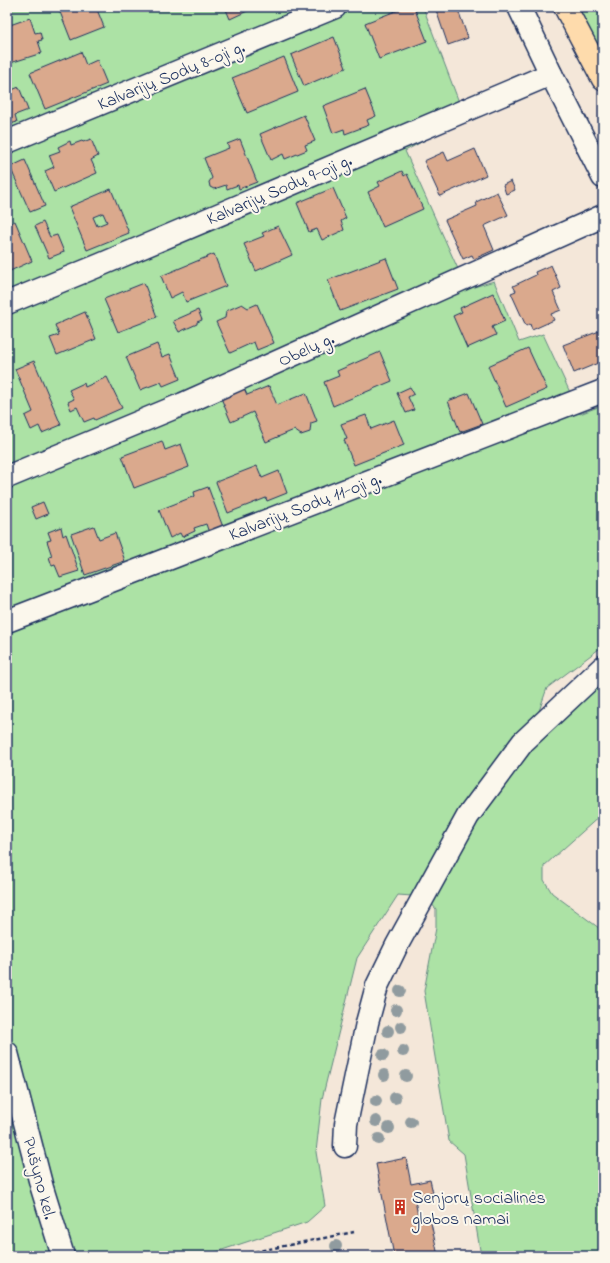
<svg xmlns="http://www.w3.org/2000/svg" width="610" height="1263" font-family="'Indie Flower',sans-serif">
  <rect width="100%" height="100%" fill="#f4e7d9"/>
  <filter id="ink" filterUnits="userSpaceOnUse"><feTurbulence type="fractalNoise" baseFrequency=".025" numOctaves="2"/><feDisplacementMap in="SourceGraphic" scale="8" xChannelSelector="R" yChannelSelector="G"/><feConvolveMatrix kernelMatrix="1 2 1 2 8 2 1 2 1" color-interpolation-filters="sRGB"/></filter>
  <g filter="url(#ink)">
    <g fill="#ace2a5" stroke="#648882">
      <path d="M 7,7 L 423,7 L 465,118 L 405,151 L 467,289 L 494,281 L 519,342 L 543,334 L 580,414 L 603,405 L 603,646 L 547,688 L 539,711 L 554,718 L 603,679 L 603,810 L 601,815 L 544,866 L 544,880 L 552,893 L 603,931 L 603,1256 L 481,1256 L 464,1154 L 449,1141 L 424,991 L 436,928 L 436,909 L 426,897 L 398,895 L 357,958 L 322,1099 L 316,1152 L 325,1206 L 307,1222 L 204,1256 L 7,1256 Z"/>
      <path d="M 578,7 L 595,7 L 603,22 L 603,55 Z"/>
    </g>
    <g fill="#daa98d" stroke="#1b2f5e" fill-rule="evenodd">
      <path d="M 58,7 L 96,7 L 104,27 L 71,40 Z"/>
      <path d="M 225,7 L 256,7 L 230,19 Z"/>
      <path d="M 406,7 L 414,7 L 427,41 L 379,59 L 365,23 Z"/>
      <path d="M 435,7 L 457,7 L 468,38 L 448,45 Z"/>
      <path d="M 30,18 L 35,33 L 40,32 L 42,40 L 38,41 L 42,53 L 7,64 L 7,26 Z"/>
      <path d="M 334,37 L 346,68 L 304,86 L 291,55 Z"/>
      <path d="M 81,52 L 86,65 L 97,60 L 107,84 L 45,109 L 30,73 Z"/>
      <path d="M 284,57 L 298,92 L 247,113 L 232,78 Z"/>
      <path d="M 19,87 L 28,110 L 15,115 L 17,122 L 7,125 L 7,92 Z"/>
      <path d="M 365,89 L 376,116 L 367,120 L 369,125 L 345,134 L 344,129 L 333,133 L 323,106 Z"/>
      <path d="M 304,115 L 315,141 L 305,145 L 307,150 L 285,159 L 283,154 L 271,160 L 260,134 Z"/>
      <path d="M 91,139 L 98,156 L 91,160 L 97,173 L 54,192 L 45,171 L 54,167 L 49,155 L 60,151 L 58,147 L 70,141 L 71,145 L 82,141 L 83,142 Z"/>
      <path d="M 240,139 L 257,182 L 239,189 L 238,185 L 227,189 L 226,185 L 214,189 L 210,187 L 209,182 L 212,178 L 204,158 L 229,148 L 227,144 Z"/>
      <path d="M 475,149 L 486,175 L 440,196 L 424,161 L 444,152 L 448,161 Z"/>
      <path d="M 25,160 L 45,206 L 30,212 L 10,167 Z"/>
      <path d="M 402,171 L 404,176 L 407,174 L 423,209 L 383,227 L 368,192 L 380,186 L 378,182 Z"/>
      <path d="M 511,181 L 515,190 L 506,194 L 503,185 Z"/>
      <path d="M 333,188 L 346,218 L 341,221 L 344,230 L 322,240 L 317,229 L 309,232 L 297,203 Z"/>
      <path d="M 111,189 L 129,233 L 87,250 L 69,207 ZM 103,213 L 107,222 L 97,226 L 93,217 Z"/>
      <path d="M 497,192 L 508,215 L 484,226 L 494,250 L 474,259 L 472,255 L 463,259 L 445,220 L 477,206 L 476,202 Z"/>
      <path d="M 15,221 L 32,261 L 10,271 L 7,265 L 7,225 Z"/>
      <path d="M 43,222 L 50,237 L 57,235 L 64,252 L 49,258 L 35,226 Z"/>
      <path d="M 278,226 L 292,255 L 256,271 L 244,244 L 264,236 L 262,233 Z"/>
      <path d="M 214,254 L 226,286 L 186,302 L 182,292 L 170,298 L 161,276 Z"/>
      <path d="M 386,258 L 398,289 L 340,311 L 328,280 Z"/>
      <path d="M 551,265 L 561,288 L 553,292 L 561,310 L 551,314 L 554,320 L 532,330 L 530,324 L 526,326 L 511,293 L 516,291 L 513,286 L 536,275 L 535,272 Z"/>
      <path d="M 144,283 L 157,317 L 118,332 L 104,299 Z"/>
      <path d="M 493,293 L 505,321 L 492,327 L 496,335 L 467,348 L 453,316 L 462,312 L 460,308 Z"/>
      <path d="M 242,304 L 248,308 L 257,304 L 274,343 L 257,350 L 254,342 L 230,353 L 216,322 L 225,318 L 226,311 Z"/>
      <path d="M 198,310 L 202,320 L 197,322 L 197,324 L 179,332 L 173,321 Z"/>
      <path d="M 85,312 L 96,339 L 57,355 L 50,338 L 59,335 L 55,325 Z"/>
      <path d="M 602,330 L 603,334 L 603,361 L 574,373 L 563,345 Z"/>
      <path d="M 157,344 L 162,357 L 170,354 L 180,379 L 163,386 L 161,382 L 140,390 L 126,357 Z"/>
      <path d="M 528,348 L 547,389 L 506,407 L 488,366 Z"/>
      <path d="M 380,352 L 392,381 L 333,406 L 324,382 L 339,376 L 337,371 Z"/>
      <path d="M 34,361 L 61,425 L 42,433 L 39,426 L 31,430 L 25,416 L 33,412 L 15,369 Z"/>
      <path d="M 107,377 L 122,408 L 95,420 L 94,418 L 84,422 L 77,407 L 71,410 L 68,402 L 74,399 L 69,390 L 84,383 L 85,387 Z"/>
      <path d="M 269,386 L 277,405 L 306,393 L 317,421 L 311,423 L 310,432 L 301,435 L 294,430 L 266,442 L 253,412 L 231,422 L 221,398 L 244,388 L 247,395 Z"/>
      <path d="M 410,387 L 414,394 L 408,397 L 414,410 L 406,413 L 397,393 Z"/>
      <path d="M 469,393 L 482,424 L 460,432 L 448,401 Z"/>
      <path d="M 366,415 L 371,429 L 394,420 L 404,445 L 354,465 L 344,440 L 347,439 L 341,424 Z"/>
      <path d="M 162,441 L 165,450 L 181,444 L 189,467 L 134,488 L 122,456 Z"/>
      <path d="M 257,466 L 262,478 L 279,471 L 287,493 L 267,501 L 266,498 L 228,513 L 216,482 Z"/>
      <path d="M 208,487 L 223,527 L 209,533 L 206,524 L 194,528 L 195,531 L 182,537 L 180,533 L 170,538 L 159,510 L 195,496 L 194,492 Z"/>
      <path d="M 43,502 L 48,514 L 36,519 L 31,507 Z"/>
      <path d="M 94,526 L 99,539 L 115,533 L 125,561 L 85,575 L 71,534 Z"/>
      <path d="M 61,527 L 63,536 L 66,534 L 79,571 L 60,577 L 55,565 L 52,566 L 49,557 L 52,556 L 47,541 L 51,540 L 48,532 Z"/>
      <path d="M 406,1158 L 411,1184 L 430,1180 L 433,1193 L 414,1196 L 419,1220 L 430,1218 L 438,1256 L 394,1256 L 376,1164 Z"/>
    </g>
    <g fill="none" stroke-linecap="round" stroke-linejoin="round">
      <g stroke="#1b2f5e" stroke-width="25">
        <g id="minor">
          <path d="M 519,7 L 551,74 L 603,177"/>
          <path d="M 7,142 L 335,7"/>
          <path d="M 7,303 L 100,265 L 551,74"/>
          <path d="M 7,477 L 183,404 L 603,216"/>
          <path d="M 7,621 L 603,391"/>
          <path d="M 7,1053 L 42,1188 L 63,1256"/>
          <path d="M 345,1146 L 346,1124 L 367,1023 L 377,986 L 397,945 L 468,816 L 523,742 L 603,667"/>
        </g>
      </g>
      <g stroke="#1b2f5e" stroke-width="25">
        <path id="major" d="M 565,7 L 603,79"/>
      </g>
      <path stroke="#1b2f5e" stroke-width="2.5" stroke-dasharray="4 3" stroke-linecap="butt" d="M 234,1256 L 354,1232"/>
      <use href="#minor" stroke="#fbf7ec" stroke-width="22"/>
      <use href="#major" stroke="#fedbac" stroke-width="22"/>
    </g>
    <g fill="#909b9f">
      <circle cx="400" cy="991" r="6"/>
      <circle cx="396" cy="1010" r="6"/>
      <circle cx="401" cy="1027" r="6"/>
      <circle cx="388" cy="1031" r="6"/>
      <circle cx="403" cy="1051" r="6"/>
      <circle cx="383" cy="1055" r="6"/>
      <circle cx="384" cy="1075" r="6"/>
      <circle cx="406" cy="1076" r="6"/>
      <circle cx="395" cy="1098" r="6"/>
      <circle cx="376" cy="1101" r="6"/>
      <circle cx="376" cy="1121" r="6"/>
      <circle cx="411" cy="1122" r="6"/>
      <circle cx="389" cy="1128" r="6"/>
      <circle cx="379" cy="1139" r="6"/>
      <circle cx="336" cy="1246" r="6"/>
    </g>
  </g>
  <defs>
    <g id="building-bare" transform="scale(1.2)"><path d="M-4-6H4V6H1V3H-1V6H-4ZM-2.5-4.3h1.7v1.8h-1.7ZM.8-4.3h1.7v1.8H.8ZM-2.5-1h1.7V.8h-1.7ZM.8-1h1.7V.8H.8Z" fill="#c8321e" stroke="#fbf7ec" stroke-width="2.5" paint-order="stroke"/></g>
  </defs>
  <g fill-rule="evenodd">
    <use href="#building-bare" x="400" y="1207"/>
  </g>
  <g text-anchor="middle" stroke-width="4" stroke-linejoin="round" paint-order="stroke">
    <g font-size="18" fill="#1b2f5e" stroke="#fbf7ec">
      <text transform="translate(171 75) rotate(-22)" y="6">Kalvarijų Sodų 8-oji g.</text>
      <text transform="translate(279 189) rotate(-23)" y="6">Kalvarijų Sodų 9-oji g.</text>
      <text transform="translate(306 349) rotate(-24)" y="6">Obelų g.</text>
      <text transform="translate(305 506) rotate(-21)" y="6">Kalvarijų Sodų 11-oji g.</text>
      <text transform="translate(40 1178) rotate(75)" y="6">Pušyno kel.</text>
    </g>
    <g font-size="18" fill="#1b2f5e" stroke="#fbf7ec" text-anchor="start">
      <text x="412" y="1203">Senjorų socialinės<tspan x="412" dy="21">globos namai</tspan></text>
    </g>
  </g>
  <rect width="610" height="1263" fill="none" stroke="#fbf7ec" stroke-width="24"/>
  <rect x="12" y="12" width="586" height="1239" fill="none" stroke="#1b2f5e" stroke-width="1.5" filter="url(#ink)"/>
</svg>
